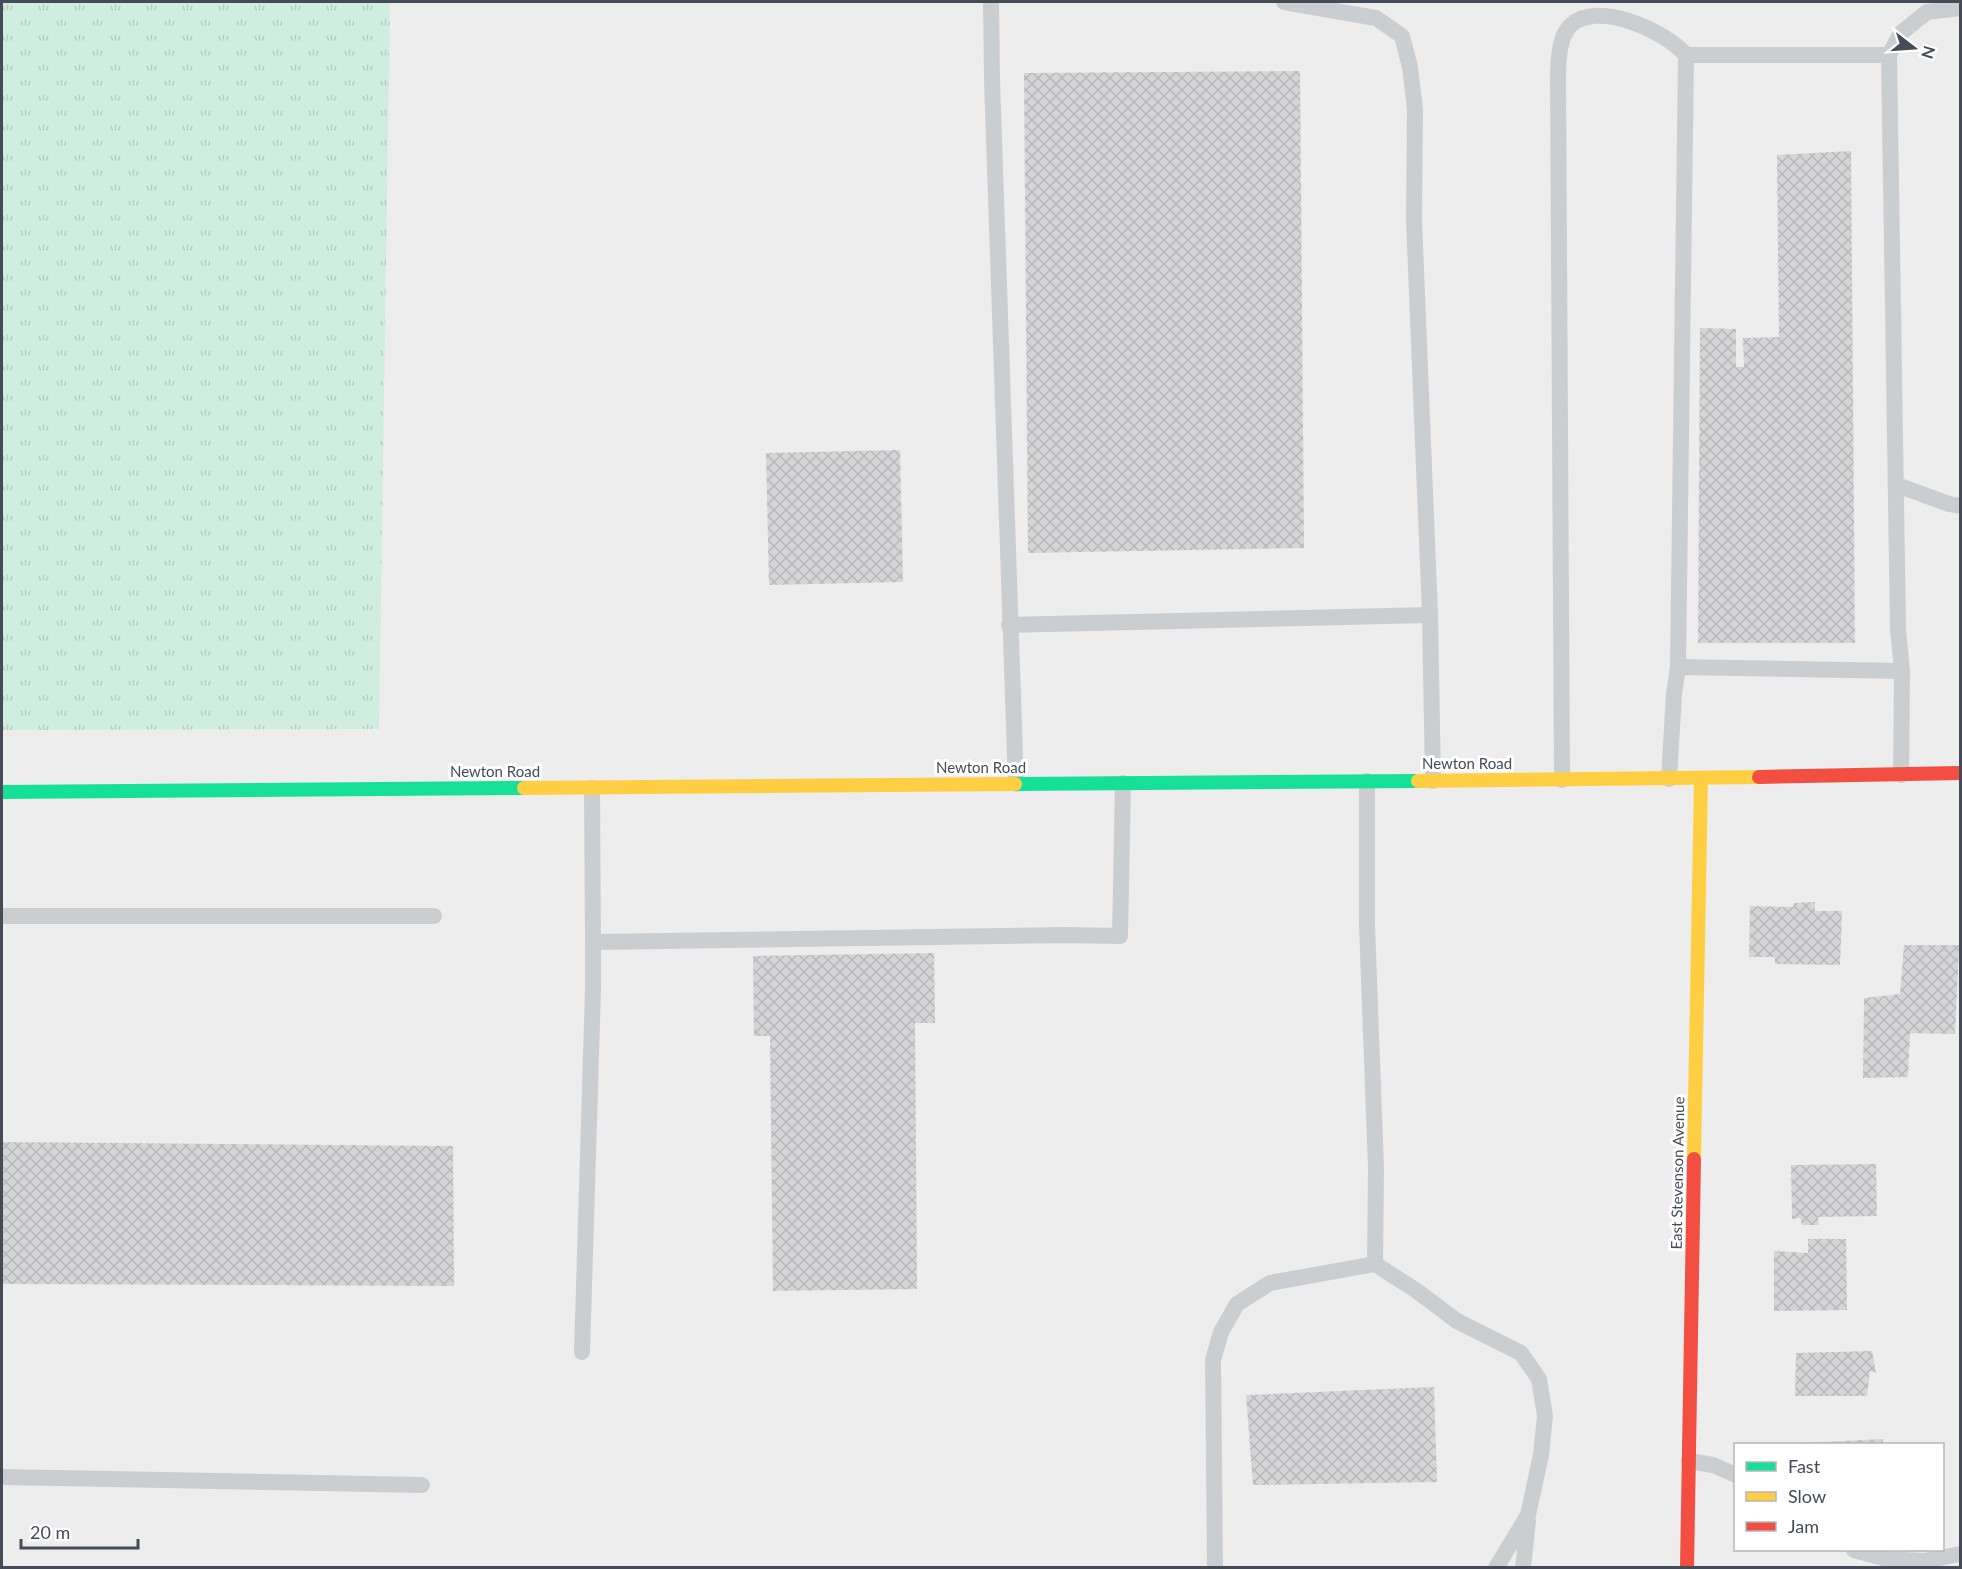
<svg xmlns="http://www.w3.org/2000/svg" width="1962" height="1569" font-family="Lato,sans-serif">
  <defs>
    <pattern id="grass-tufts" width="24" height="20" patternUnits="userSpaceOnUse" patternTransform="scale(1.5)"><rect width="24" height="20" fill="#d0eee0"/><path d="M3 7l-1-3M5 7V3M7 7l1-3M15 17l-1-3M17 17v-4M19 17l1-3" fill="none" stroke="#b4cec2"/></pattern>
    <pattern id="building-cross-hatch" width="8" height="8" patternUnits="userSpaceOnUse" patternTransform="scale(1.5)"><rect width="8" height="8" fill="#d5d5d7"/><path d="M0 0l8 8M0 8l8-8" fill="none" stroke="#b8b8bb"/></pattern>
  </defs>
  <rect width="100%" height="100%" fill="#eeeded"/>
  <path fill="url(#grass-tufts)" d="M 2,2 L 390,2 L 379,729 L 2,730 Z"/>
  <g fill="url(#building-cross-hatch)">
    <path d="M 1300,71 L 1304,548 L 1028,553 L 1024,73 Z"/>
    <path d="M 1851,151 L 1855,643 L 1698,643 L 1700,328 L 1736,329 L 1736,367 L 1744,367 L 1743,338 L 1779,337 L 1777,155 Z"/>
    <path d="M 900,450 L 903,582 L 769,585 L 766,453 Z"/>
    <path d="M 1815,902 L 1815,911 L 1842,911 L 1840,965 L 1775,964 L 1775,957 L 1749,957 L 1750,906 L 1793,907 L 1794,903 Z"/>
    <path d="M 1904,945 L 1959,945 L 1955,1034 L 1910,1033 L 1908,1077 L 1863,1078 L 1864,998 L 1900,994 Z"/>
    <path d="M 934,953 L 935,1023 L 915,1023 L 917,1289 L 773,1291 L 770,1036 L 754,1036 L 753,956 Z"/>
    <path d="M 2,1142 L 453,1146 L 454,1286 L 2,1284 Z"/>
    <path d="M 1876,1164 L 1877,1216 L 1818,1217 L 1819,1225 L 1802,1225 L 1800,1218 L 1792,1219 L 1791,1165 Z"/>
    <path d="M 1808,1239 L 1846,1239 L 1847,1310 L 1774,1311 L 1774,1251 L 1808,1253 Z"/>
    <path d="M 1872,1351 L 1876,1373 L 1870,1371 L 1867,1396 L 1795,1396 L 1796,1353 Z"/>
    <path d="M 1434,1387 L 1437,1482 L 1253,1485 L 1246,1395 Z"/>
    <path d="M 1883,1439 L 1883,1444 L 1803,1444 L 1803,1443 Z"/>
  </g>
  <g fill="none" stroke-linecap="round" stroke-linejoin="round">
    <g stroke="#cbced1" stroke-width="16">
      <path d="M 991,2 L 992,80 L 1016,784"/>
      <path d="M 1284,2 L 1376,18 L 1402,36 L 1410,67 L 1415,109 L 1414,220 L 1430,615 L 1433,781"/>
      <path d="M 1686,55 L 1889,55"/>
      <path d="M 1897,485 L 1949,504 L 1960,506"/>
      <path d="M 1009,625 L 1430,615"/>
      <path d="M 1902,671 L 1898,628 L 1889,55 L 1901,33 L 1927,12 L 1960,8"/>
      <path d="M 1669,779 L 1674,694 L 1678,667 L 1902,671 L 1901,775"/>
      <path d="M 1562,780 L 1558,73 C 1559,56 1559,37 1571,25 C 1598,0 1665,31 1686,55 L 1678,667"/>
      <path d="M 1367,781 L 1367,925 L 1376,1169 L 1375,1264"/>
      <path d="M 592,788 L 593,942 L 1065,935 L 1120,936 L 1123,783"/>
      <path d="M 2,916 L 434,916"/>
      <path d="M 582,1352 L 593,990 L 593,942"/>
      <path d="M 1689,1461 L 1713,1465 L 1736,1475"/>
      <path d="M 2,1477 L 422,1485"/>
      <path d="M 1854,1550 L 1887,1559 L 1924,1561 L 1960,1554"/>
      <path d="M 1215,1568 L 1213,1360 L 1221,1332 L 1237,1304 L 1270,1283 L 1375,1264 L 1417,1291 L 1457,1321 L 1521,1353 L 1539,1379 L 1545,1416 L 1541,1455 L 1528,1515 L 1496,1568"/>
      <path d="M 1523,1568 L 1528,1521"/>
    </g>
    <g stroke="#16e098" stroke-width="14">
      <path d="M 1015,784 L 1418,781"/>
      <path d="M 2,792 L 524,788"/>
    </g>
    <g stroke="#ffcf43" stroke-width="14">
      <path d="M 1418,781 L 1759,777"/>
      <path d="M 524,788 L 1015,784"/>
      <path d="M 1694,1159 L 1701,779"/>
    </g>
    <g stroke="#f24e42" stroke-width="14">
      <path d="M 1759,777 L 1960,773"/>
      <path d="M 1687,1568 L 1694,1159"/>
    </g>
  </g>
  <g text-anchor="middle" stroke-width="6" stroke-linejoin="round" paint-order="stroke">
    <g font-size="15" fill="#444c5a" stroke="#fff">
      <text x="1467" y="769">Newton Road</text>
      <text x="981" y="773">Newton Road</text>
      <text x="495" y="777">Newton Road</text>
      <text transform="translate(1678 1173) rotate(-89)" y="5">East Stevenson Avenue</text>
    </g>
  </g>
  <rect width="1962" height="1569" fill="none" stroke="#444c5a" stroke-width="6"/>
  <rect x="1734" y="1443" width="210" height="108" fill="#ffffff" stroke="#b4b7bd" stroke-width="1.5"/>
  <rect x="1746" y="1462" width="30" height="9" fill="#16e098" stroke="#b4b7bd" stroke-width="1.5"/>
  <text x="1788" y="1473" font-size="18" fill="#444c5a">Fast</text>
  <rect x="1746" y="1492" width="30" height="9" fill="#ffcf43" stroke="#b4b7bd" stroke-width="1.5"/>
  <text x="1788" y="1503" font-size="18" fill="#444c5a">Slow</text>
  <rect x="1746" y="1522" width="30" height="9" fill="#f24e42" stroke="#b4b7bd" stroke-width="1.5"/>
  <text x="1788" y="1533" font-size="18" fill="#444c5a">Jam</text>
  <g transform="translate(1914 48) rotate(107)" stroke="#ffffff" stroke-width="4.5" paint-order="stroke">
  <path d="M0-4.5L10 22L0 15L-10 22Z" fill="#444c5a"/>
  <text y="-9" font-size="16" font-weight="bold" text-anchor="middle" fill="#444c5a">N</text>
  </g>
  <path d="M21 1539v9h117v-9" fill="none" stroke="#444c5a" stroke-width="3"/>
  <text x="30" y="1539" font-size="18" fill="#444c5a" stroke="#ffffff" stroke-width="4.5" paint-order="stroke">20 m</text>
</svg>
